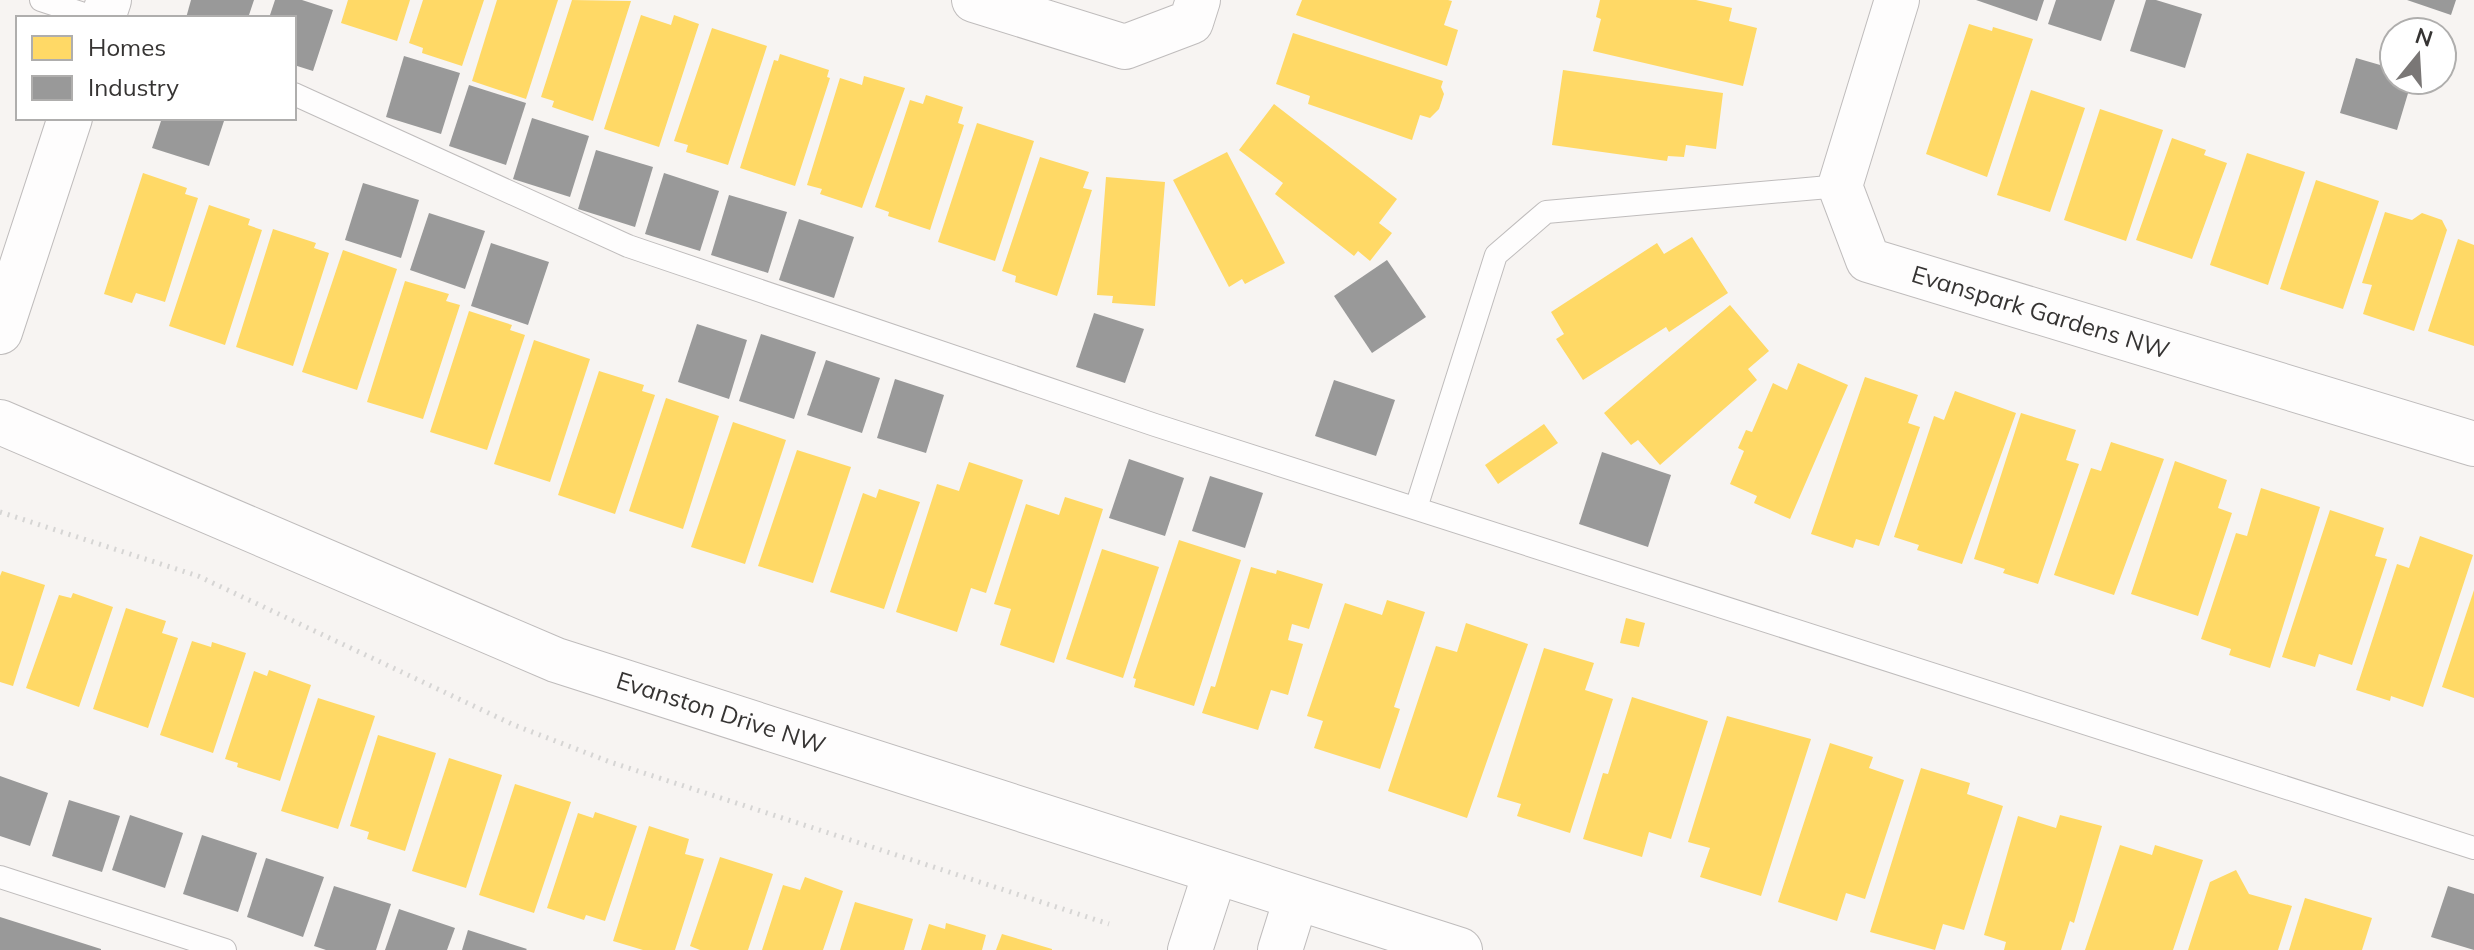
<svg xmlns="http://www.w3.org/2000/svg" width="2474" height="950" font-family="Mulish,sans-serif">
  <rect width="100%" height="100%" fill="#f7f4f2"/>
  <g fill="#ffd966">
    <path d="M 348,0 L 410,0 L 397,41 L 341,23 Z"/>
    <path d="M 423,0 L 484,0 L 462,66 L 422,53 L 423,48 L 409,43 Z"/>
    <path d="M 497,0 L 558,0 L 526,99 L 472,81 Z"/>
    <path d="M 572,0 L 631,1 L 593,121 L 552,107 L 554,101 L 541,97 Z"/>
    <path d="M 1302,0 L 1448,0 L 1452,1 L 1444,25 L 1458,30 L 1447,66 L 1296,15 Z"/>
    <path d="M 1600,0 L 1696,0 L 1732,8 L 1729,21 L 1757,28 L 1743,86 L 1593,51 L 1601,19 L 1596,17 Z"/>
    <path d="M 641,15 L 671,25 L 674,15 L 699,24 L 659,147 L 604,129 Z"/>
    <path d="M 1969,24 L 1992,31 L 1993,27 L 2033,39 L 1987,177 L 1926,154 Z"/>
    <path d="M 712,28 L 767,46 L 728,165 L 686,152 L 688,145 L 674,141 Z"/>
    <path d="M 1293,33 L 1443,81 L 1441,87 L 1444,94 L 1439,109 L 1430,118 L 1420,115 L 1412,140 L 1308,104 L 1310,96 L 1276,84 Z"/>
    <path d="M 780,54 L 829,70 L 827,77 L 830,78 L 795,186 L 740,168 L 774,60 L 778,61 Z"/>
    <path d="M 1563,70 L 1723,93 L 1716,149 L 1686,145 L 1684,157 L 1668,156 L 1667,161 L 1552,145 Z"/>
    <path d="M 864,76 L 905,88 L 862,208 L 820,194 L 822,189 L 807,185 L 840,78 L 862,85 Z"/>
    <path d="M 2031,90 L 2085,108 L 2050,212 L 1997,195 Z"/>
    <path d="M 926,95 L 963,107 L 958,123 L 964,125 L 930,230 L 888,216 L 889,212 L 875,207 L 910,100 L 923,104 Z"/>
    <path d="M 1274,104 L 1397,199 L 1379,223 L 1392,233 L 1370,261 L 1358,251 L 1354,256 L 1275,194 L 1283,183 L 1239,150 Z"/>
    <path d="M 2100,109 L 2163,130 L 2126,241 L 2064,220 Z"/>
    <path d="M 977,123 L 1034,141 L 995,261 L 938,242 Z"/>
    <path d="M 2172,138 L 2206,150 L 2204,155 L 2227,163 L 2192,259 L 2136,240 Z"/>
    <path d="M 1227,152 L 1285,263 L 1245,284 L 1242,279 L 1229,287 L 1173,180 Z"/>
    <path d="M 2247,153 L 2305,172 L 2268,285 L 2210,265 Z"/>
    <path d="M 1040,157 L 1089,172 L 1083,188 L 1092,190 L 1057,296 L 1015,282 L 1016,276 L 1002,271 Z"/>
    <path d="M 143,173 L 187,188 L 185,194 L 198,198 L 165,302 L 136,293 L 132,303 L 104,294 Z"/>
    <path d="M 1106,177 L 1165,182 L 1155,306 L 1112,303 L 1113,296 L 1097,295 Z"/>
    <path d="M 2316,180 L 2379,201 L 2343,309 L 2280,289 Z"/>
    <path d="M 209,205 L 250,219 L 248,225 L 262,230 L 225,345 L 169,326 Z"/>
    <path d="M 2385,212 L 2412,220 L 2422,213 L 2442,220 L 2447,230 L 2414,331 L 2363,314 L 2372,285 L 2362,283 Z"/>
    <path d="M 273,229 L 316,243 L 314,248 L 329,253 L 293,366 L 236,347 Z"/>
    <path d="M 1692,237 L 1728,293 L 1669,332 L 1666,327 L 1583,380 L 1556,339 L 1564,334 L 1551,312 L 1657,243 L 1664,254 Z"/>
    <path d="M 2458,239 L 2474,245 L 2474,346 L 2428,331 Z"/>
    <path d="M 343,250 L 397,269 L 357,390 L 302,372 Z"/>
    <path d="M 405,281 L 449,294 L 446,301 L 460,305 L 423,419 L 367,402 Z"/>
    <path d="M 1730,305 L 1769,351 L 1748,369 L 1757,380 L 1660,465 L 1638,440 L 1631,445 L 1604,413 Z"/>
    <path d="M 469,311 L 512,325 L 510,330 L 525,335 L 487,450 L 430,432 Z"/>
    <path d="M 534,340 L 590,359 L 550,482 L 494,464 Z"/>
    <path d="M 1798,363 L 1848,385 L 1790,519 L 1754,503 L 1757,496 L 1730,484 L 1744,451 L 1738,448 L 1746,430 L 1752,432 L 1773,383 L 1787,390 Z"/>
    <path d="M 599,371 L 644,385 L 642,391 L 655,395 L 615,514 L 558,495 Z"/>
    <path d="M 1865,377 L 1918,395 L 1908,423 L 1920,427 L 1879,546 L 1856,539 L 1853,548 L 1811,534 Z"/>
    <path d="M 1955,391 L 2016,413 L 1962,564 L 1917,550 L 1919,545 L 1894,537 L 1934,416 L 1944,420 Z"/>
    <path d="M 666,398 L 719,416 L 683,529 L 629,511 Z"/>
    <path d="M 2021,413 L 2076,430 L 2066,460 L 2079,464 L 2038,584 L 2003,573 L 2005,569 L 1974,559 Z"/>
    <path d="M 733,422 L 786,440 L 745,564 L 691,547 Z"/>
    <path d="M 1544,424 L 1558,443 L 1498,484 L 1485,465 Z"/>
    <path d="M 2111,442 L 2164,459 L 2114,595 L 2054,575 L 2091,468 L 2101,471 Z"/>
    <path d="M 797,450 L 851,467 L 813,583 L 758,566 Z"/>
    <path d="M 2175,461 L 2227,480 L 2218,508 L 2232,513 L 2198,616 L 2131,594 Z"/>
    <path d="M 969,462 L 1023,480 L 986,593 L 971,588 L 957,632 L 896,612 L 937,484 L 959,491 Z"/>
    <path d="M 2261,488 L 2320,507 L 2270,668 L 2229,655 L 2231,649 L 2201,639 L 2236,533 L 2247,536 Z"/>
    <path d="M 879,489 L 920,502 L 884,609 L 830,592 L 863,493 L 876,498 Z"/>
    <path d="M 1065,497 L 1103,509 L 1054,663 L 1000,645 L 1011,609 L 994,604 L 1026,504 L 1059,515 Z"/>
    <path d="M 2330,510 L 2384,528 L 2375,556 L 2387,559 L 2352,665 L 2319,654 L 2315,667 L 2282,657 Z"/>
    <path d="M 2420,536 L 2473,555 L 2423,707 L 2391,696 L 2390,701 L 2356,690 L 2397,564 L 2409,568 Z"/>
    <path d="M 1179,540 L 1241,560 L 1194,706 L 1134,687 L 1136,679 L 1133,678 Z"/>
    <path d="M 1102,549 L 1159,567 L 1123,678 L 1066,659 Z"/>
    <path d="M 1251,567 L 1276,574 L 1277,570 L 1323,584 L 1309,629 L 1292,624 L 1288,640 L 1303,644 L 1288,695 L 1271,690 L 1258,730 L 1202,713 L 1211,686 L 1215,687 Z"/>
    <path d="M 2,571 L 45,585 L 13,686 L 0,682 L 0,576 Z"/>
    <path d="M 2474,590 L 2474,698 L 2442,687 Z"/>
    <path d="M 73,593 L 113,607 L 79,707 L 26,688 L 59,595 L 71,598 Z"/>
    <path d="M 1387,600 L 1425,612 L 1394,707 L 1400,709 L 1380,769 L 1314,748 L 1323,721 L 1307,716 L 1345,603 L 1382,615 Z"/>
    <path d="M 126,608 L 166,621 L 162,633 L 178,638 L 148,728 L 93,709 Z"/>
    <path d="M 1626,618 L 1645,623 L 1639,647 L 1620,643 Z"/>
    <path d="M 1466,623 L 1528,644 L 1467,818 L 1388,791 L 1436,646 L 1457,652 Z"/>
    <path d="M 192,641 L 211,647 L 212,642 L 246,653 L 213,753 L 160,735 Z"/>
    <path d="M 1544,648 L 1594,663 L 1585,690 L 1613,699 L 1570,833 L 1517,816 L 1521,804 L 1497,797 Z"/>
    <path d="M 269,670 L 311,685 L 280,781 L 237,767 L 238,763 L 225,759 L 254,671 L 267,676 Z"/>
    <path d="M 1632,697 L 1708,721 L 1671,839 L 1649,832 L 1642,857 L 1583,839 L 1603,773 L 1608,774 Z"/>
    <path d="M 318,698 L 375,716 L 338,829 L 281,811 Z"/>
    <path d="M 1727,716 L 1811,739 L 1761,896 L 1700,877 L 1710,848 L 1688,842 Z"/>
    <path d="M 378,735 L 436,753 L 405,851 L 367,839 L 369,832 L 350,826 Z"/>
    <path d="M 1830,743 L 1873,757 L 1869,768 L 1904,780 L 1865,899 L 1846,893 L 1837,921 L 1778,902 Z"/>
    <path d="M 449,758 L 502,775 L 466,888 L 412,871 Z"/>
    <path d="M 1921,768 L 1970,783 L 1967,794 L 2003,806 L 1964,930 L 1943,924 L 1935,950 L 1870,932 Z"/>
    <path d="M 515,784 L 571,802 L 534,913 L 479,895 Z"/>
    <path d="M 595,812 L 637,826 L 605,921 L 586,915 L 584,920 L 547,908 L 578,813 L 593,818 Z"/>
    <path d="M 2060,815 L 2102,826 L 2074,923 L 2070,921 L 2061,950 L 2004,950 L 2006,942 L 1984,935 L 2018,816 L 2056,828 Z"/>
    <path d="M 649,826 L 689,839 L 685,854 L 704,859 L 675,950 L 643,950 L 613,941 Z"/>
    <path d="M 2120,845 L 2152,855 L 2155,845 L 2203,860 L 2173,950 L 2085,950 Z"/>
    <path d="M 720,857 L 773,874 L 748,950 L 700,950 L 690,946 Z"/>
    <path d="M 2236,870 L 2249,894 L 2292,906 L 2278,950 L 2188,950 L 2210,882 Z"/>
    <path d="M 805,877 L 843,891 L 823,950 L 762,950 L 783,885 L 800,890 Z"/>
    <path d="M 2305,898 L 2372,918 L 2362,950 L 2289,950 Z"/>
    <path d="M 855,902 L 913,919 L 904,950 L 840,950 Z"/>
    <path d="M 946,923 L 986,935 L 982,950 L 921,950 L 929,924 L 945,929 Z"/>
    <path d="M 1002,934 L 1052,949 L 1052,950 L 996,950 Z"/>
  </g>
  <g fill="#999">
    <path d="M 191,0 L 254,0 L 248,18 L 186,18 Z"/>
    <path d="M 275,0 L 302,0 L 333,10 L 313,71 L 294,65 L 294,18 L 269,18 Z"/>
    <path d="M 1976,0 L 2044,0 L 2037,21 Z"/>
    <path d="M 2056,0 L 2115,0 L 2101,41 L 2048,24 Z"/>
    <path d="M 2146,0 L 2156,0 L 2202,14 L 2185,68 L 2130,51 Z"/>
    <path d="M 2407,0 L 2456,0 L 2451,15 Z"/>
    <path d="M 404,56 L 460,73 L 441,134 L 386,117 Z"/>
    <path d="M 2356,58 L 2394,69 L 2394,80 L 2412,80 L 2397,130 L 2340,113 Z"/>
    <path d="M 469,85 L 526,103 L 506,165 L 449,146 Z"/>
    <path d="M 162,118 L 225,118 L 209,166 L 152,148 Z"/>
    <path d="M 532,118 L 589,136 L 570,197 L 513,179 Z"/>
    <path d="M 596,150 L 653,167 L 635,227 L 578,209 Z"/>
    <path d="M 664,173 L 719,191 L 700,251 L 645,234 Z"/>
    <path d="M 363,183 L 419,200 L 401,258 L 345,240 Z"/>
    <path d="M 729,195 L 787,212 L 768,273 L 711,255 Z"/>
    <path d="M 429,213 L 485,231 L 465,289 L 410,270 Z"/>
    <path d="M 799,219 L 854,237 L 834,298 L 779,280 Z"/>
    <path d="M 491,243 L 549,262 L 528,325 L 471,306 Z"/>
    <path d="M 1387,260 L 1426,317 L 1372,353 L 1334,296 Z"/>
    <path d="M 1094,313 L 1144,329 L 1125,383 L 1076,367 Z"/>
    <path d="M 697,324 L 747,340 L 729,399 L 678,382 Z"/>
    <path d="M 761,334 L 816,352 L 794,419 L 739,401 Z"/>
    <path d="M 826,360 L 880,378 L 862,433 L 807,415 Z"/>
    <path d="M 895,379 L 944,395 L 926,453 L 877,438 Z"/>
    <path d="M 1334,380 L 1395,400 L 1376,456 L 1315,436 Z"/>
    <path d="M 1602,452 L 1671,475 L 1648,547 L 1579,524 Z"/>
    <path d="M 1129,459 L 1184,478 L 1165,536 L 1109,518 Z"/>
    <path d="M 1210,476 L 1263,493 L 1245,548 L 1192,531 Z"/>
    <path d="M 0,776 L 48,793 L 30,846 L 0,836 Z"/>
    <path d="M 69,800 L 120,816 L 102,872 L 52,856 Z"/>
    <path d="M 130,815 L 183,833 L 165,888 L 112,870 Z"/>
    <path d="M 202,835 L 257,853 L 238,912 L 183,894 Z"/>
    <path d="M 266,858 L 324,877 L 303,937 L 247,917 Z"/>
    <path d="M 334,886 L 391,904 L 376,950 L 326,950 L 314,946 Z"/>
    <path d="M 2448,886 L 2474,894 L 2474,950 L 2431,937 Z"/>
    <path d="M 399,909 L 455,928 L 447,950 L 385,950 Z"/>
    <path d="M 0,917 L 101,949 L 101,950 L 0,950 Z"/>
    <path d="M 468,930 L 527,949 L 526,950 L 462,950 Z"/>
  </g>
  <g fill="none" stroke-linecap="round" stroke-linejoin="round">
    <g stroke="#bfbcbc" stroke-width="24">
      <g id="service">
        <path d="M 41,0 L 96,18"/>
        <path d="M 294,94 L 628,246 L 1155,425 L 2474,848"/>
        <path d="M 1416,508 L 1496,255 L 1546,212 L 1840,186"/>
        <path d="M 0,877 L 225,950"/>
      </g>
    </g>
    <g stroke="#bfbcbc" stroke-width="46">
      <g id="minor">
        <path d="M 974,0 L 1125,47 L 1191,22 L 1198,0"/>
        <path id="s1" d="M 1897,0 L 1840,186 L 1868,260 L 2474,444"/>
        <path d="M 103,18 L 109,0"/>
        <path d="M 0,332 L 70,118"/>
      </g>
    </g>
    <g stroke="#bfbcbc" stroke-width="46">
      <g id="tertiary">
        <path id="s2" d="M 0,422 L 556,660 L 1460,950"/>
        <path d="M 1190,950 L 1215,873"/>
        <path d="M 1280,950 L 1296,899"/>
      </g>
    </g>
    <path stroke="#d6d5d4" stroke-width="5" stroke-dasharray="2 6" stroke-linecap="butt" d="M 0,512 L 198,576 L 514,725 L 610,762 L 1109,924"/>
    <use href="#service" stroke="#fefdfd" stroke-width="22"/>
    <use href="#minor" stroke="#fefdfd" stroke-width="44"/>
    <use href="#tertiary" stroke="#fefdfd" stroke-width="44"/>
  </g>
  <g text-anchor="middle" stroke-width="8" stroke-linejoin="round" paint-order="stroke">
    <g font-size="24" fill="#363433" stroke="#fff">
      <text dy="8" stroke="none"><textPath href="#s1" startOffset="454">Evanspark Gardens NW</textPath></text>
      <text dy="8" stroke="none"><textPath href="#s2" startOffset="778">Evanston Drive NW</textPath></text>
    </g>
  </g>
  <rect x="16" y="16" width="280" height="104" fill="#ffffff" stroke="#afaead" stroke-width="2"/>
  <rect x="32" y="36" width="40" height="24" fill="#ffd966" stroke="#afaead" stroke-width="2"/>
  <text x="88" y="56" font-size="24" fill="#363433">Homes</text>
  <rect x="32" y="76" width="40" height="24" fill="#999999" stroke="#afaead" stroke-width="2"/>
  <text x="88" y="96" font-size="24" fill="#363433">Industry</text>
  <g transform="translate(2418 56) rotate(18)"><circle r="38" fill="#ffffff" stroke="#afaead" stroke-width="2"/>
  <path d="M0-6L14 30L0 20L-14 30Z" fill="#7a7776"/>
  <text y="-12" font-size="22" font-weight="bold" text-anchor="middle" fill="#363433">N</text>
  </g>
</svg>
